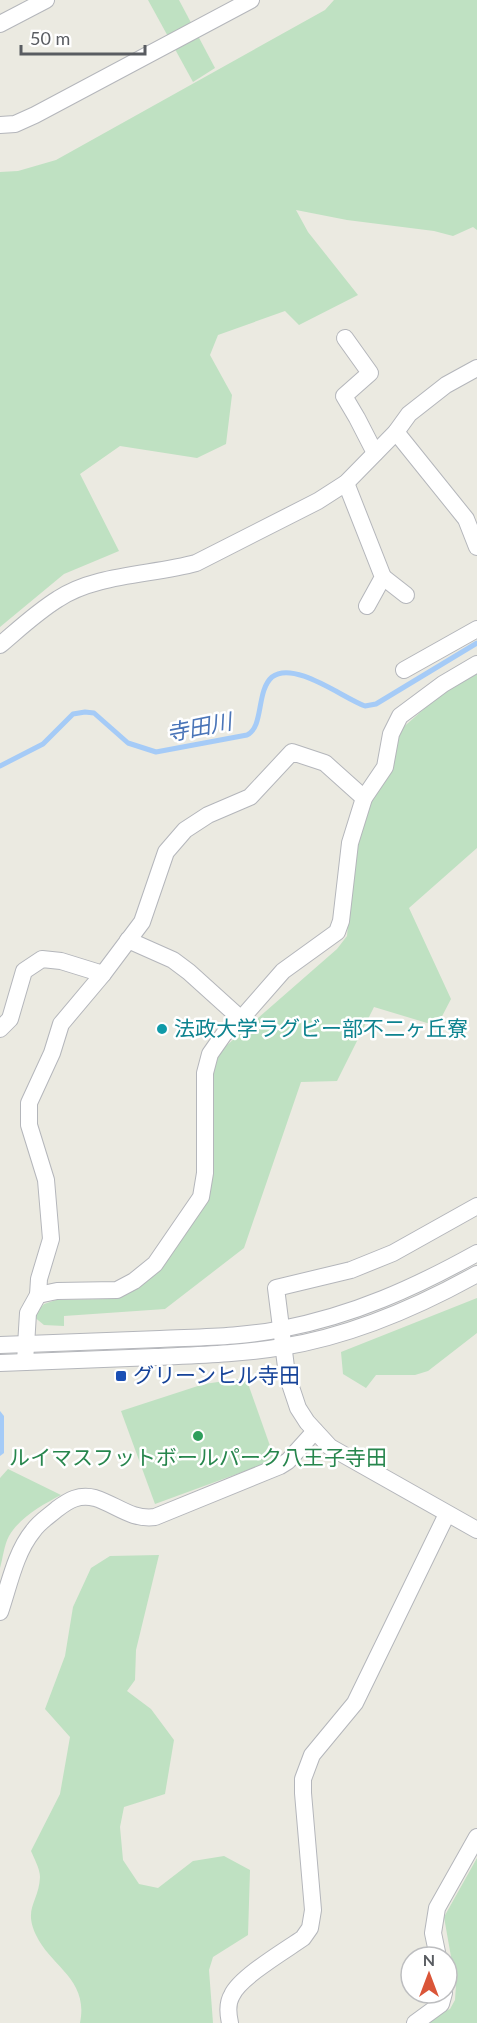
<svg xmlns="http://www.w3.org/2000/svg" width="477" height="2023" font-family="Lato,'Noto Sans JP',sans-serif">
  <rect width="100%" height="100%" fill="#ebeae1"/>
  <g fill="#bfe1c2">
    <path d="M 148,0 L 179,0 L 215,68 L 193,82 Z"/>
    <path d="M 334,0 L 477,0 L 477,230 L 473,227 L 453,236 L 434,231 L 347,220 L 296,210 L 308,232 L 358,295 L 299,325 L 285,311 L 218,335 L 210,355 L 232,395 L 226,444 L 197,458 L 120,446 L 80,474 L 119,551 L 64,574 L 0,627 L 0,172 L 18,171 L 56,160 L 325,10 Z"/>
    <path d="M 477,670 L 477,848 L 409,908 L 451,999 L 437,1026 L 374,1007 L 337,1081 L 301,1082 L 244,1248 L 165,1309 L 64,1316 L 64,1326 L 44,1325 L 33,1316 L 44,1304 L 56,1300 L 107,1299 L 128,1293 L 209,1194 L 210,1099 L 216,1059 L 226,1046 L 337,949 L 347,936 L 354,852 L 367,805 L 399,731 L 450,686 Z"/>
    <path d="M 477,1298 L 477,1333 L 428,1371 L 415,1375 L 376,1375 L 366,1388 L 343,1374 L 341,1352 Z"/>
    <path d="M 246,1378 L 275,1460 L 155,1504 L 121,1411 L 204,1384 Z"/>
    <path d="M 8,1469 L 61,1495 C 42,1505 20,1517 9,1536 C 4,1545 3,1558 0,1568 L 0,1478 Z"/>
    <path d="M 159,1555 L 136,1650 L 135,1680 L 127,1691 L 151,1709 L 174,1740 L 165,1794 L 124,1807 L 120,1827 L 123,1860 L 139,1884 L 158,1888 L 193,1861 L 224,1856 L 250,1870 L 248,1935 L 213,1957 L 209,1970 L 213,2023 L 80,2023 C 89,1979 51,1967 36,1935 C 23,1908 39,1902 40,1877 C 40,1869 34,1858 31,1851 L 60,1794 L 70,1737 L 45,1709 L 65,1656 L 73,1607 L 91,1568 L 110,1556 Z"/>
    <path d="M 477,1858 L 477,2023 L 418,2023 L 450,2009 L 455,2000 L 456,1985 L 444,1917 Z"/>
  </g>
  <path fill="#a5cbf7" d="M 0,1411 L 4,1416 L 4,1453 L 0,1456 Z"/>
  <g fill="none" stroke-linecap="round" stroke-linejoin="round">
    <path stroke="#a5cbf7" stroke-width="5" d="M 0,766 L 43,744 L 73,714 L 85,712 L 94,713 L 128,743 L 156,752 L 247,735 C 264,727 256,691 272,677 C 294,660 343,698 365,706 L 376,704 L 477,643"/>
    <g stroke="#b4b6bb" stroke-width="18">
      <g id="minor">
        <path d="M 0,24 L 46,0"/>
        <path d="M 0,125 L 15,124 L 35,115 L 251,0"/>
        <path d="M 345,338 L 370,373 L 344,396 L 357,418 L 375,453"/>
        <path d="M 396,432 L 466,519 L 477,547"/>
        <path d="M 346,483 L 383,577 L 367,606"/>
        <path d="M 383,577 L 406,595"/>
        <path d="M 0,645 C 19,629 37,612 58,599 C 95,574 153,575 196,563 L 318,501 L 346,483 L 396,432 L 409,414 L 446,385 L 477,368"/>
        <path d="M 404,670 L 477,629"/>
        <path d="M 128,940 L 173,960 L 189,972 L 241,1019"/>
        <path d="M 0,1029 L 10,1019 L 24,971 L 42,959 L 61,961 L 103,974"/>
        <path d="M 477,1206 L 393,1253 L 351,1270 L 276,1288 L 287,1375 L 298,1408 L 307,1422 L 330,1447 L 477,1530"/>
        <path d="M 38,1295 L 39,1279 L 51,1239 L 46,1180 L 29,1125 L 29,1103 L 52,1053 L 61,1024 L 103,974 L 142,922 L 166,852 L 185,830 L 208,815 L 250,797 L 292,752 L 325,763 L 364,798"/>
        <path d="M 0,1345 C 53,1343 106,1341 160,1339 C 201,1337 242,1337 282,1329 C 354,1315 414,1288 477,1253"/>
        <path d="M 25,1362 L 28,1313 L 38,1295 L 57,1291 L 117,1290 L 134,1281 L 155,1264 L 201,1197 L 205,1173 L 205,1073 L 210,1054 L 224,1034 L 241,1019 L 283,971 L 337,932 L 341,921 L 350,843 L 364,798 L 385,767 L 391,734 L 400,716 L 443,684 L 477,664"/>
        <path d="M 0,1363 C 52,1361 103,1359 155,1357 C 197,1355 240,1354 282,1347 C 351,1336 416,1308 477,1274"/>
        <path d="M 0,1612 C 9,1586 15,1553 33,1531 C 39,1522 49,1516 57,1509 C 69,1500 79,1494 95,1498 C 117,1505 131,1520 155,1517 L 280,1466 L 288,1461 L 315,1431"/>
        <path d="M 438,1957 L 433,1933 L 437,1908 L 477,1837"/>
        <path d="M 230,2023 C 228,2014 227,2003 232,1995 C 240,1977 286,1950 303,1938 L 310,1928 L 313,1910 L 303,1793 L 303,1779 L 312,1755 L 355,1703 L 447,1514"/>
        <path d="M 415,2023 L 441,2004 L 444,1993"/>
      </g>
    </g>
    <use href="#minor" stroke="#fff" stroke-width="16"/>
  </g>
  <circle fill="#0f9aa8" stroke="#fff" stroke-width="2" cx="162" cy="1029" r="6"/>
  <rect fill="#1a4fb4" stroke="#fff" stroke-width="2" x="115" y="1370" width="12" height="12" rx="3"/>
  <circle fill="#2e9e5b" stroke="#fff" stroke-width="2" cx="198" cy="1436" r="6"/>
  <g text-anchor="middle" stroke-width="5" stroke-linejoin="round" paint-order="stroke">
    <g font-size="21" fill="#0d838f" stroke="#fff" text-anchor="start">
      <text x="174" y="1036">法政大学ラグビー部不二ヶ丘寮</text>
    </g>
    <g font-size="21" fill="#164399" stroke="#fff" text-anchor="start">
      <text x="133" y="1383">グリーンヒル寺田</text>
    </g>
    <g font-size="21" fill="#27864d" stroke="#fff">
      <text x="198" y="1465">ルイマスフットボールパーク八王子寺田</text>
    </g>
    <g font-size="22" font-style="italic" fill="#4a75b8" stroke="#fff">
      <text transform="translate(199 727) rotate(-11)" y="8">寺田川</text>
    </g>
  </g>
  <g transform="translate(429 1975)"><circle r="28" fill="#ffffff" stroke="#bdbec0" stroke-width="1.5"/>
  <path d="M0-4.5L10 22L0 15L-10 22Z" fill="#da5538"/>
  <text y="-9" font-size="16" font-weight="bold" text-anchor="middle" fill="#595c61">N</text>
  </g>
  <path d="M21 45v9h124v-9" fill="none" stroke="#595c61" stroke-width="3"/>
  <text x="30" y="45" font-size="18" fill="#595c61" stroke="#ffffff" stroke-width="4.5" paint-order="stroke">50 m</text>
</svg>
